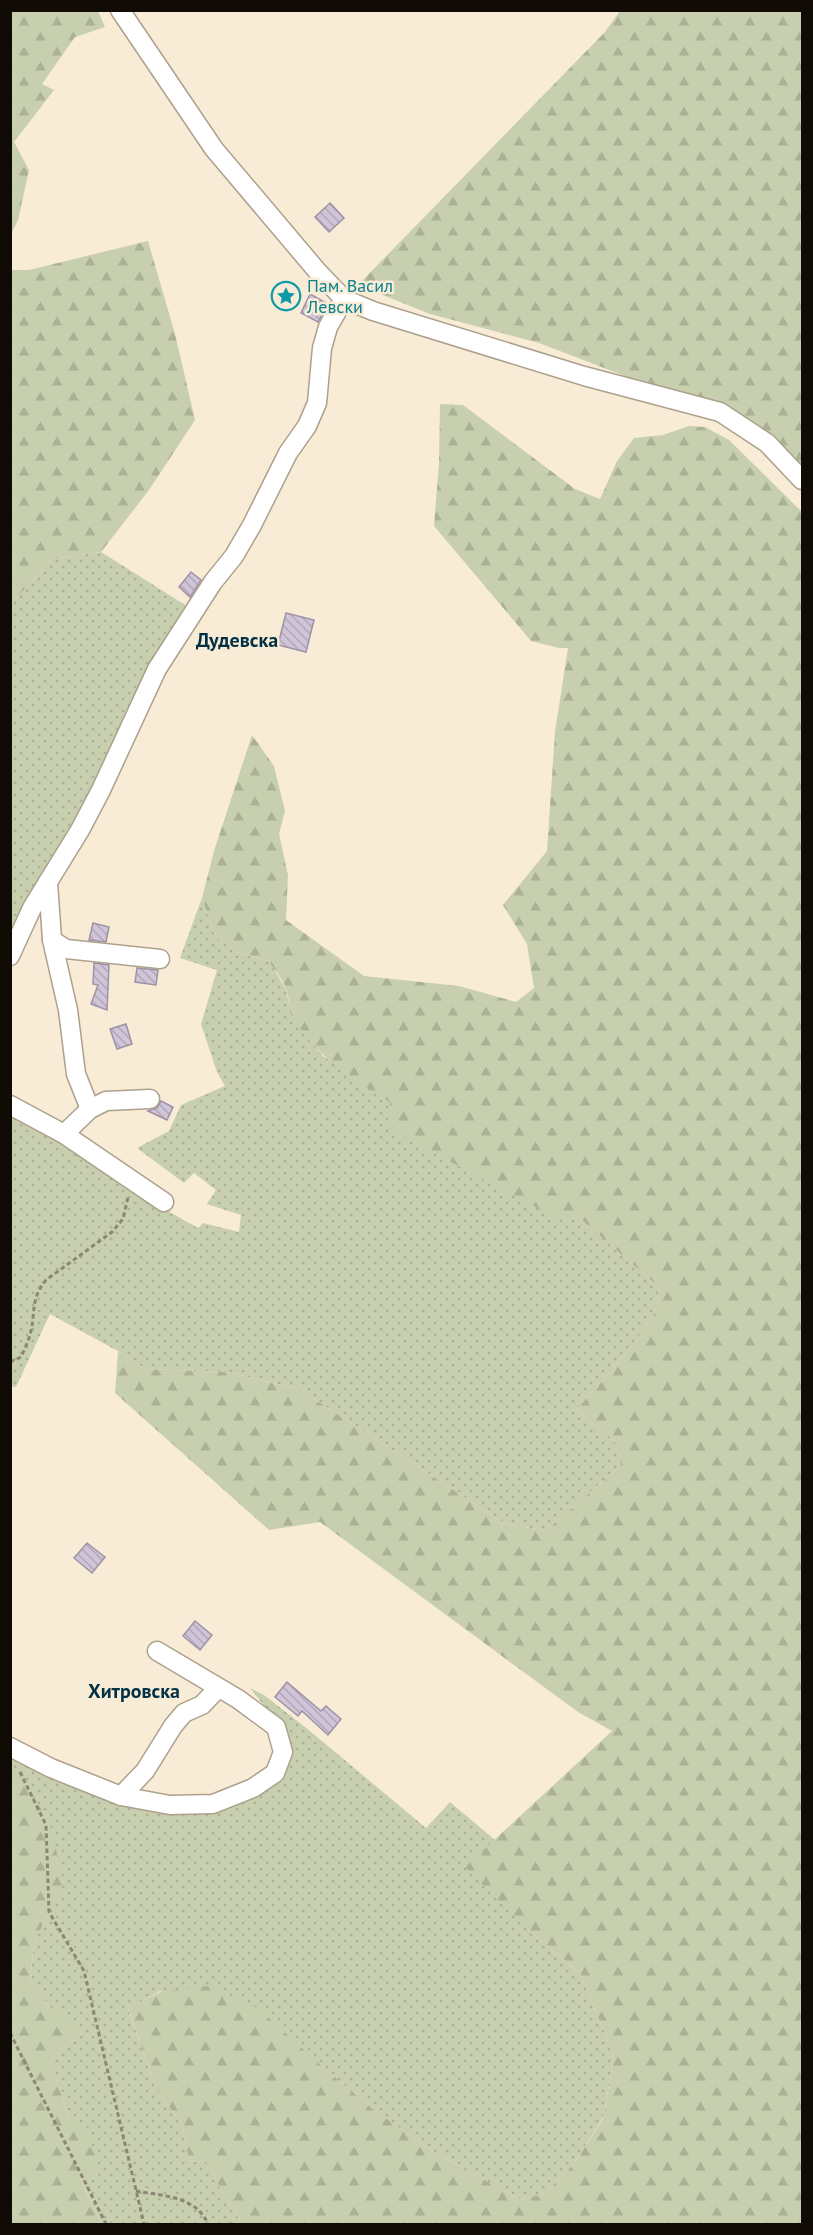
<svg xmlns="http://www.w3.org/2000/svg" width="813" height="2235" font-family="'PT Sans',sans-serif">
  <defs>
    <pattern id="grass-dots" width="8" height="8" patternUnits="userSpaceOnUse" patternTransform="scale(1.5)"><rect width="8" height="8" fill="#c7cfae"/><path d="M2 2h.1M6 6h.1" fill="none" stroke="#aab194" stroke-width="1.8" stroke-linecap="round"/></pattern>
    <pattern id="forest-firs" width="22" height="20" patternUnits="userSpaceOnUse" patternTransform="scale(1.5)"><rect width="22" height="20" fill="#c7cfae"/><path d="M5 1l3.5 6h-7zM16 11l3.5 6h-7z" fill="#aab194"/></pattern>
    <pattern id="building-back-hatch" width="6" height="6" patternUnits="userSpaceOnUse" patternTransform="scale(1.5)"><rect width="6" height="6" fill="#d0c4d9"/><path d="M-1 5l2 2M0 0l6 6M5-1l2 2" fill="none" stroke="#b2a7b9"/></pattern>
  </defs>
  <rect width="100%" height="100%" fill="#f9ecd7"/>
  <g fill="url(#grass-dots)">
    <path d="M 101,552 L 190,608 L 11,958 L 11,604 L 52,559 Z"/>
    <path d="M 202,898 L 215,936 L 236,952 L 269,961 L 286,989 L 291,1014 L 303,1032 L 323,1056 L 576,1215 L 660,1288 L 655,1312 L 630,1349 L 576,1410 L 615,1441 L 621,1465 L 547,1530 L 507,1525 L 299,1389 L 227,1372 L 145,1369 L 118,1351 L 50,1314 L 16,1387 L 11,1386 L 10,1110 L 161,1207 L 198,1228 L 203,1223 L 239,1232 L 241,1215 L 207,1204 L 216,1190 L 194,1173 L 184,1183 L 137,1148 L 169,1131 L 181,1105 L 225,1086 L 217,1072 L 201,1024 L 217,970 L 180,958 Z"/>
    <path d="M 250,1688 L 264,1695 L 310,1731 L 426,1828 L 450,1802 L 495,1840 L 528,1930 L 580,1973 L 614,2056 L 603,2118 L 573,2165 L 545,2193 L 521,2200 L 434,2152 L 374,2110 L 324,2068 L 160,1991 L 128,2009 L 156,2088 L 182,2125 L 189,2160 L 206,2164 L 212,2170 L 219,2186 L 242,2224 L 102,2224 L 80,2177 L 99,2175 L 69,2119 L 62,2095 L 50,2063 L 62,2048 L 81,2035 L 61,2014 L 51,2008 L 30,1983 L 34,1942 L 64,1882 L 11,1767 L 10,1739 L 90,1786 L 147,1802 L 220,1801 L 284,1756 L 290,1738 Z"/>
  </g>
  <g fill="url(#forest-firs)">
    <path d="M 11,10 L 98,11 L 105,27 L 75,37 L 42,84 L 54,90 L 14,142 L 29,170 L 18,220 L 11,234 Z"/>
    <path d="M 620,11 L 802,11 L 802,468 L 771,435 L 711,409 L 539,343 L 430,314 L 358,285 L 605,32 Z"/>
    <path d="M 148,241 L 175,334 L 195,420 L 149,490 L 101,552 L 52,559 L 11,604 L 11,270 L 29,270 Z"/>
    <path d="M 440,404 L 463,405 L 575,489 L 600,499 L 617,461 L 634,438 L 663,435 L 689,426 L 705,427 L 729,440 L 802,512 L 802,2224 L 242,2224 L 219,2186 L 212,2170 L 206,2164 L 189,2160 L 182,2125 L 156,2088 L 128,2008 L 160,1992 L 209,1986 L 259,2009 L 324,2068 L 374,2110 L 434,2152 L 521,2200 L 545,2193 L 573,2165 L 603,2119 L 614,2056 L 580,1973 L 528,1930 L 465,1867 L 612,1731 L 578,1712 L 320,1522 L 269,1530 L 115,1393 L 118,1351 L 145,1369 L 227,1372 L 299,1389 L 507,1525 L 547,1530 L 621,1465 L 615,1441 L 576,1410 L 630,1349 L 655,1312 L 660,1288 L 576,1215 L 556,1218 L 387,1128 L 390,1102 C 353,1079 314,1055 292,1016 C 288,1008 290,998 286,989 C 283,979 274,970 269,961 L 236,952 L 215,936 L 202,898 L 214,851 L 252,735 L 274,766 L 285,811 L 279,834 L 288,875 L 286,920 L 364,976 L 459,986 L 516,1002 L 534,988 L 527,944 L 503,905 L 547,851 L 555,732 L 568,648 L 559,648 L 531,641 L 434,526 L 439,462 Z"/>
    <path d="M 11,1767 L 49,1820 L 64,1883 L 34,1942 L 30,1983 L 51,2008 L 61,2013 L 81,2035 L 62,2048 L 50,2063 L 62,2095 L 69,2119 L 88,2128 L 99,2175 L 80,2178 L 102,2224 L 11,2224 Z"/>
  </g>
  <g fill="url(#building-back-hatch)" stroke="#9e92a6" stroke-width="1.5">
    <path d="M 330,203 L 344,218 L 329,232 L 315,217 Z"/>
    <path d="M 310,294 L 328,304 L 318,322 L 301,313 Z"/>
    <path d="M 191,572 L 201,580 L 190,597 L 179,587 Z"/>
    <path d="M 286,613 L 314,620 L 306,652 L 278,645 Z"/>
    <path d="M 93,923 L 109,927 L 106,942 L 89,940 Z"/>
    <path d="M 94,963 L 109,965 L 107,1010 L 91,1004 L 98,985 L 93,984 Z"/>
    <path d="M 137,968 L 158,970 L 156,985 L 135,982 Z"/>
    <path d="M 126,1024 L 132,1044 L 117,1049 L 110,1029 Z"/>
    <path d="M 161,1101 L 173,1107 L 167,1120 L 148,1111 L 157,1108 Z"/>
    <path d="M 87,1543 L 105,1557 L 92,1573 L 74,1558 Z"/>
    <path d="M 195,1621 L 212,1635 L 200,1650 L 183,1636 Z"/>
    <path d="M 287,1682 L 321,1711 L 326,1706 L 341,1719 L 328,1735 L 302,1711 L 298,1716 L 275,1697 Z"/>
  </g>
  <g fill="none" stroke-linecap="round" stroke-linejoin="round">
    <g stroke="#ada08d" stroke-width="21">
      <g id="minor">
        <path d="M 120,10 L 214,149 L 318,272 L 344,299 L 373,311 L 584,376 L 720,412 L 767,443 L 802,480"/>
        <path d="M 48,882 L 52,940 L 68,1010 L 76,1074 L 90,1109"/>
        <path d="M 52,940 L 66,949 L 160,959"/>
        <path d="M 10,956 L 32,908 L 80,830 L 101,790 L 157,669 L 213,582 L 234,556 L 252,525 L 288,453 L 307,426 L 317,403 L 322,348 L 328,327 L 344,299"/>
        <path d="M 10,1105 L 64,1134 L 164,1202"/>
        <path d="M 64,1134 L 90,1109 L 106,1101 L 150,1099"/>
        <path d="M 10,1747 L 51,1768 L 121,1796 L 170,1805 L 213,1804 L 253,1788 L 275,1773 L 283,1752 L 276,1727 L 238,1699 L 157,1651"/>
        <path d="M 121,1796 L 145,1771 L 173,1726 L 184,1713 L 202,1705 L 218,1688"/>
      </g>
    </g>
    <g stroke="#8e8576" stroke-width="3" stroke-dasharray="4.5 3" stroke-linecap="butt">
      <path d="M 10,1362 L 21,1357 C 24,1350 28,1342 30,1335 C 36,1313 30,1299 46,1280 L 112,1232 L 123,1219 L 128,1197"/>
      <path d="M 20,1772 L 46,1825 L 49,1912 L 84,1971 L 144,2224"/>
      <path d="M 10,2033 L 106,2224"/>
      <path d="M 136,2191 C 163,2196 196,2196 208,2224"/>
    </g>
    <use href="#minor" stroke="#fff" stroke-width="18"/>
  </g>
  <defs>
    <g id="sight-ring" transform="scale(1.5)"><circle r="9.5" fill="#f9ecd7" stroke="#0f9aa8" stroke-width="1.5"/><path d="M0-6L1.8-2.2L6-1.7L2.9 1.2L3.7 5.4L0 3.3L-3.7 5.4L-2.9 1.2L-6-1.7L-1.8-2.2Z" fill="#0f9aa8"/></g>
  </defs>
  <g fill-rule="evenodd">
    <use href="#sight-ring" x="286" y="296"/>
  </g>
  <g text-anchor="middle" stroke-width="5" stroke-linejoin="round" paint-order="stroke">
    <g font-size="18" fill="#0d838f" stroke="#f9ecd7" text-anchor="start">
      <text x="307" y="292">Пам. Васил<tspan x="307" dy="21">Левски</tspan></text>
    </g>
    <g font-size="20" font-weight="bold" fill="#023146" stroke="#f9ecd7">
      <text x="237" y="647">Дудевска</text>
      <text x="134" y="1698">Хитровска</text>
    </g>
  </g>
  <rect width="813" height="2235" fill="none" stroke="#100c05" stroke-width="24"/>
</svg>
